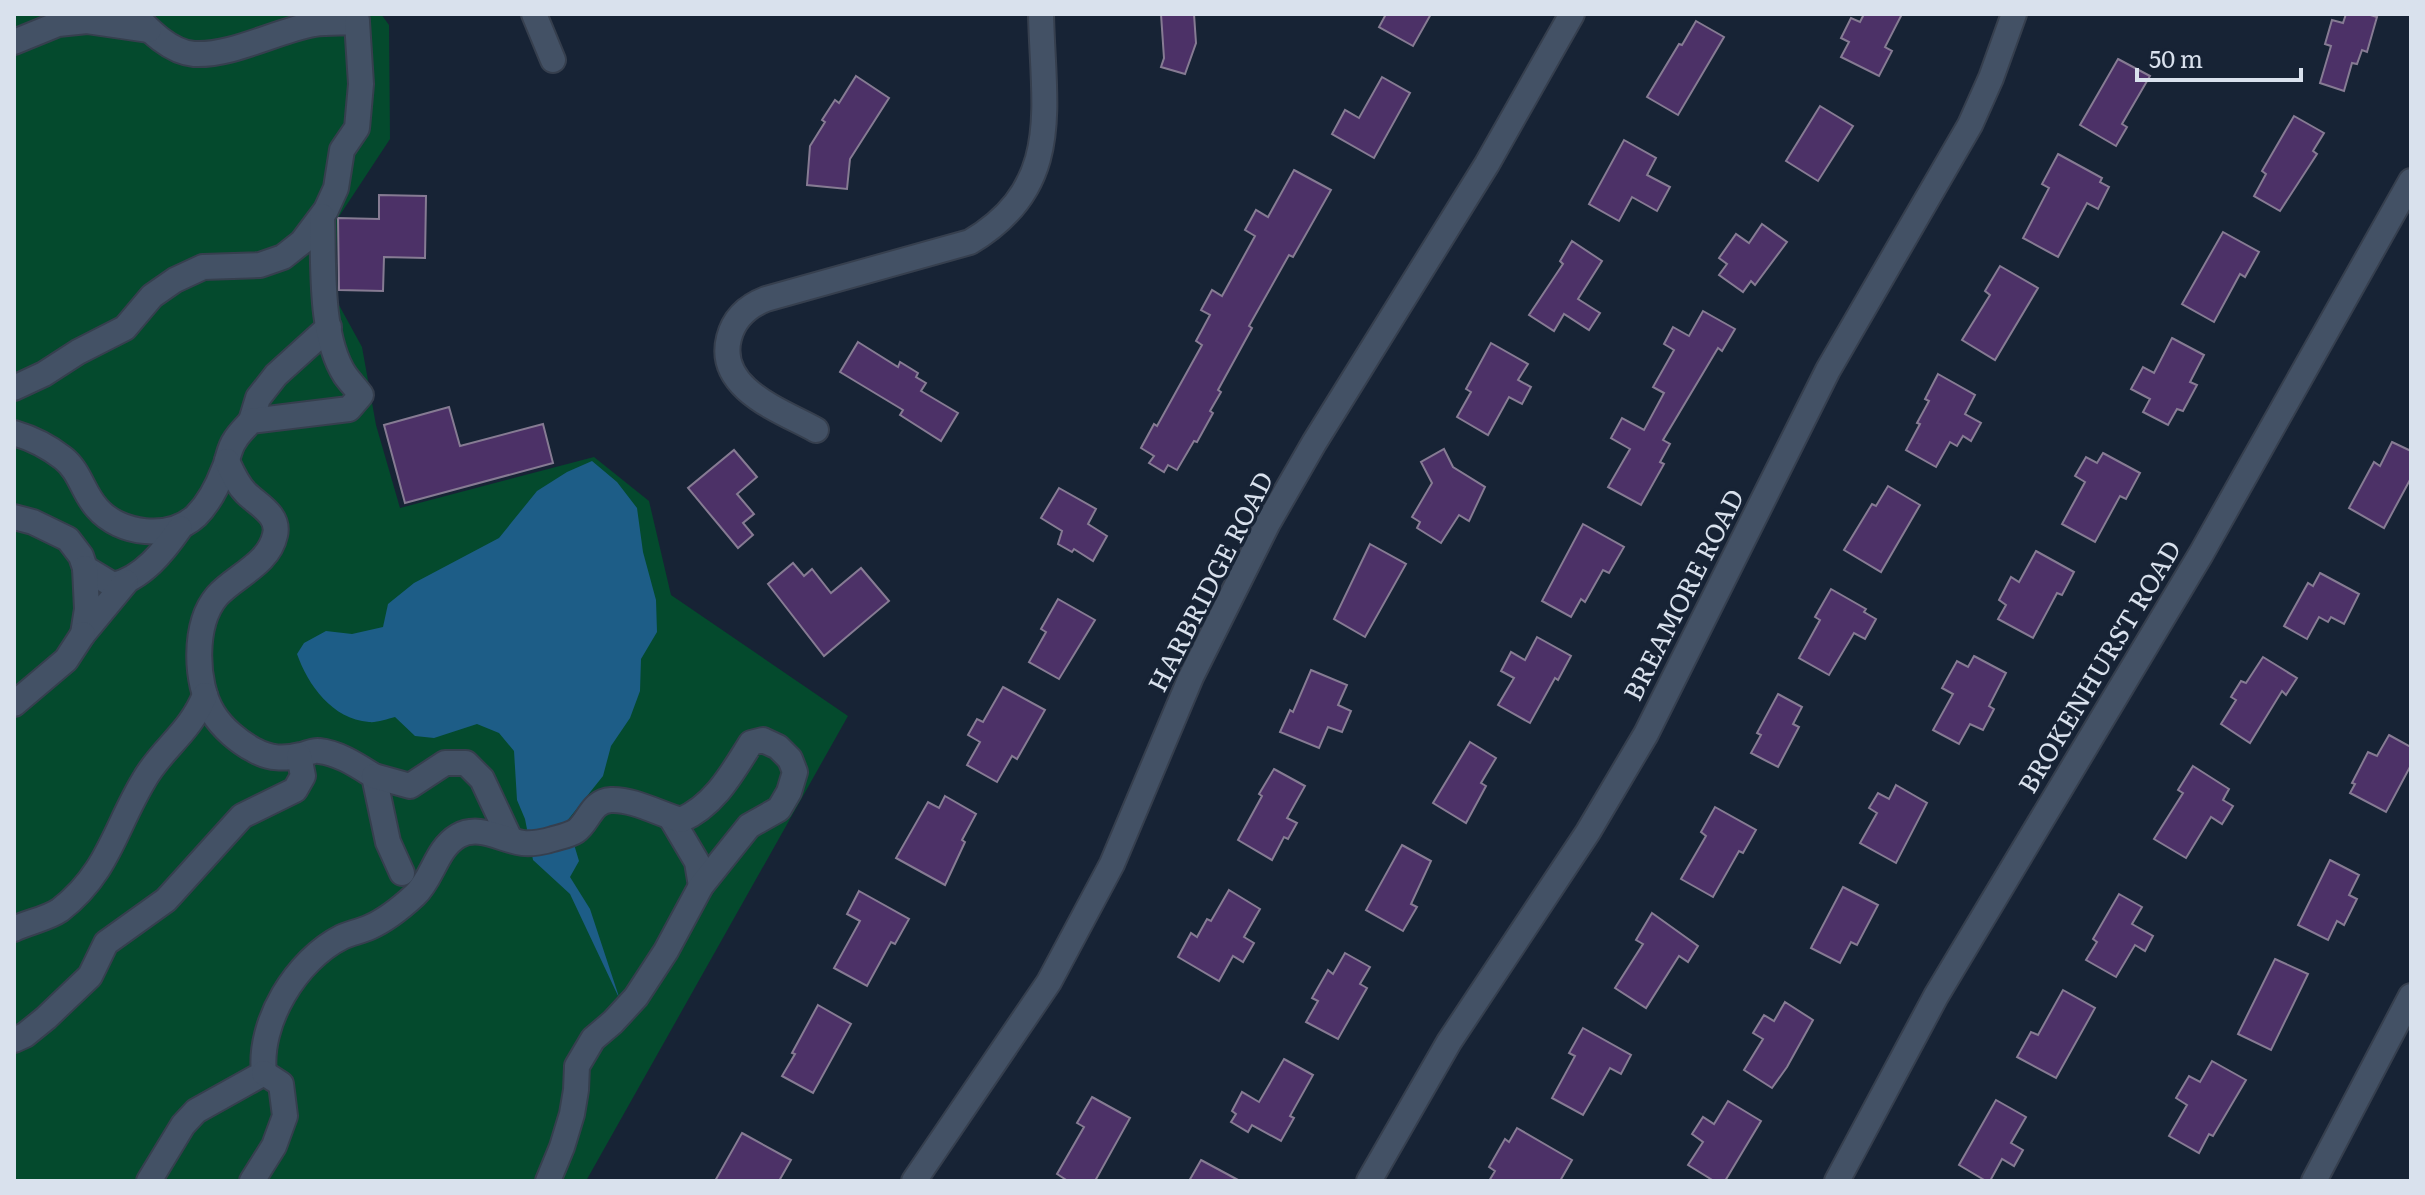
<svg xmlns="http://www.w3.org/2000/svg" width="2425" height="1195" font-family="Literata,serif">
  <rect width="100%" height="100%" fill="#172335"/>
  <path fill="#044a2d" d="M 14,14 L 381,14 L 389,25 L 390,139 L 338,218 L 334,296 L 362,347 L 376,425 L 400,508 L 594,457 L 649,501 L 671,595 L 848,716 L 586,1181 L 14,1181 Z"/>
  <path fill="#1d5d87" d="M 592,461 L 617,482 L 637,508 L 643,552 L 656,600 L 657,632 L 641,659 L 640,691 L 630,718 L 611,746 L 603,776 L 567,821 L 579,861 L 570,877 L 590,909 L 620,1000 L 570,894 L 533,860 L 525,819 L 517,800 L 514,751 L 499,733 L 477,724 L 434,738 L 415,736 L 395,717 C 387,719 376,723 369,722 C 332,719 308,685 297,654 L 304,643 L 326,631 L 352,634 L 383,627 L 388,604 L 414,583 L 499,538 L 537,491 L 567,472 Z"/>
  <g fill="#4c3167" stroke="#867b93" stroke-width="2">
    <path d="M 1161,14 L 1194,14 L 1196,43 L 1185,74 L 1161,67 L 1164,58 Z"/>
    <path d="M 1386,14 L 1431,14 L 1413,46 L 1379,27 Z"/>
    <path d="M 1864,14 L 1902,14 L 1885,47 L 1892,51 L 1879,76 L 1841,57 L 1849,42 L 1841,38 L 1851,18 L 1860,22 Z"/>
    <path d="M 2346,14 L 2367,14 L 2377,17 L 2367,52 L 2362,50 L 2357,64 L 2352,63 L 2344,91 L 2320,83 L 2331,46 L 2325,44 L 2332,20 L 2343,23 Z"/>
    <path d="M 1696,21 L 1724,37 L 1678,115 L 1647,97 L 1679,44 L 1682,45 Z"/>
    <path d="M 2118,59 L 2150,76 L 2122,124 L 2127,127 L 2116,146 L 2080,125 Z"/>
    <path d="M 856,76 L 889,98 L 850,159 L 847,189 L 807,185 L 810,146 L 825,122 L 822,120 L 835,100 L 839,103 Z"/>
    <path d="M 1382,77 L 1410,93 L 1374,158 L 1332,134 L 1345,110 L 1359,118 Z"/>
    <path d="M 1820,106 L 1853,126 L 1818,181 L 1786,161 Z"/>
    <path d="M 2294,116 L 2324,133 L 2313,151 L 2317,154 L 2280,211 L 2254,196 L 2266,174 L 2262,171 Z"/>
    <path d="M 1624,140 L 1656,158 L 1647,175 L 1670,187 L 1657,211 L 1632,197 L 1619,221 L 1589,204 Z"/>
    <path d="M 2058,154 L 2102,178 L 2100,182 L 2109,187 L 2098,209 L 2087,203 L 2058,257 L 2023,238 L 2049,188 L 2042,184 Z"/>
    <path d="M 1294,170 L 1331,190 L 1293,257 L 1289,255 L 1249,326 L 1252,328 L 1218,390 L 1221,392 L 1210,411 L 1213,413 L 1197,442 L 1194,441 L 1177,470 L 1168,465 L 1164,472 L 1149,463 L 1154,456 L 1141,448 L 1154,424 L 1157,426 L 1202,345 L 1196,341 L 1210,315 L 1201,310 L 1212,290 L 1222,296 L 1255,236 L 1245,230 L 1256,210 L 1268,217 Z"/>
    <path d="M 379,195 L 426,196 L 425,258 L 384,257 L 383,291 L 339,290 L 338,218 L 379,219 Z"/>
    <path d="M 1762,224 L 1787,242 L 1755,285 L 1751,281 L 1743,292 L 1719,275 L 1727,264 L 1719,258 L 1736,234 L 1749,243 Z"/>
    <path d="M 2223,232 L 2259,252 L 2245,277 L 2240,274 L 2214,322 L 2182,304 Z"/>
    <path d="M 1572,241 L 1602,261 L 1578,299 L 1600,313 L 1589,330 L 1564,314 L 1554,331 L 1529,315 L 1563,264 L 1560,261 Z"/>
    <path d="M 2000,266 L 2038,288 L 1995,360 L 1962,340 L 1990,295 L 1985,291 Z"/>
    <path d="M 1703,311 L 1735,329 L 1722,351 L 1718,348 L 1663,440 L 1670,444 L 1660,462 L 1664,464 L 1641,505 L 1608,487 L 1630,449 L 1611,438 L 1622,418 L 1644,430 L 1664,393 L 1653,387 L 1674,350 L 1664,344 L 1673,327 L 1689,336 Z"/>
    <path d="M 2172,338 L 2204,355 L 2190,382 L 2197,385 L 2183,411 L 2177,409 L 2168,425 L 2143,412 L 2150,399 L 2131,389 L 2143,367 L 2154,373 Z"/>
    <path d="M 858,342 L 898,367 L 900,362 L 918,373 L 916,377 L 926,383 L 921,391 L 958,413 L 941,441 L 900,415 L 903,410 L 840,372 Z"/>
    <path d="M 1491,343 L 1528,364 L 1518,380 L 1531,387 L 1522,404 L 1509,397 L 1488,435 L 1457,417 L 1471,392 L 1466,389 Z"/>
    <path d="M 1938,374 L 1975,395 L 1965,414 L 1981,423 L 1971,441 L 1963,436 L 1957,446 L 1950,442 L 1936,467 L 1906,450 L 1920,424 L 1917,423 L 1929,401 L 1925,399 Z"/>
    <path d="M 449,407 L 460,446 L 543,424 L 553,463 L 405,503 L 384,425 Z"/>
    <path d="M 2392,442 L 2411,451 L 2411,478 L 2384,528 L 2349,508 L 2374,462 L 2380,466 Z"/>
    <path d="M 1444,449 L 1453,467 L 1485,487 L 1469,521 L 1459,515 L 1441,543 L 1417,528 L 1420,522 L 1412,517 L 1432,483 L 1421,462 Z"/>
    <path d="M 734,450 L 757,477 L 737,494 L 754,514 L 743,523 L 753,535 L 738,548 L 688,488 Z"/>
    <path d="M 2103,453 L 2140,473 L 2126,499 L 2120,496 L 2095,542 L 2062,524 L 2085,482 L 2075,476 L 2086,457 L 2097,463 Z"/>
    <path d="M 1888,486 L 1920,505 L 1881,572 L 1844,550 L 1872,504 L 1876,506 Z"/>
    <path d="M 1059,488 L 1096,509 L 1088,524 L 1107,536 L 1093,561 L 1074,549 L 1072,552 L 1058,544 L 1062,531 L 1041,518 Z"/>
    <path d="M 1583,524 L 1624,547 L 1609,573 L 1603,570 L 1585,602 L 1581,599 L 1571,617 L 1542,601 Z"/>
    <path d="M 1370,544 L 1406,564 L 1365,637 L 1334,619 Z"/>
    <path d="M 2036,551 L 2074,572 L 2062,595 L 2057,593 L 2033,638 L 1998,619 L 2006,605 L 1999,600 L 2011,577 L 2019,582 Z"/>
    <path d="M 793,563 L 804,576 L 812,569 L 831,593 L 861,568 L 889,601 L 824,656 L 768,584 Z"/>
    <path d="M 2320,573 L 2359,594 L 2344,624 L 2331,617 L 2328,622 L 2319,617 L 2307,639 L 2284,626 L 2308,583 L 2313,586 Z"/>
    <path d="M 1831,589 L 1866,609 L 1864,612 L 1876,619 L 1865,639 L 1854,633 L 1829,675 L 1799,658 L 1820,620 L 1815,617 Z"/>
    <path d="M 1058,599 L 1095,620 L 1059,679 L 1029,662 L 1046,632 L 1041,629 Z"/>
    <path d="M 1537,637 L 1571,656 L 1558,680 L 1555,678 L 1530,723 L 1498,705 L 1514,678 L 1501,671 L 1511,652 L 1525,660 Z"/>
    <path d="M 1974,656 L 2006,673 L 1989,706 L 1994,709 L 1983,730 L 1970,724 L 1959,744 L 1933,730 L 1953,694 L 1942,688 L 1957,661 L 1968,667 Z"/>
    <path d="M 2263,657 L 2297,678 L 2286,695 L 2282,691 L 2250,743 L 2221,724 L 2236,700 L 2231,697 L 2241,681 L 2246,683 Z"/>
    <path d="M 1311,670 L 1347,685 L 1338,705 L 1351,711 L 1342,732 L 1328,727 L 1319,748 L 1280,732 L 1290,710 L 1293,712 Z"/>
    <path d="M 1003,687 L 1045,710 L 1017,759 L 1012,756 L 997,782 L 967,765 L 980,742 L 968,735 L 977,719 L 983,722 Z"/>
    <path d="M 1778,694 L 1802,707 L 1793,724 L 1799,727 L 1778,767 L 1751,753 L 1761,735 L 1757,733 Z"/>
    <path d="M 2389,735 L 2411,747 L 2411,765 L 2386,812 L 2350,793 L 2355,784 L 2352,783 L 2368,752 L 2377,756 Z"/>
    <path d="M 1470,742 L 1496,758 L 1481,783 L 1486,786 L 1466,823 L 1433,803 Z"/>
    <path d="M 2193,766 L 2229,789 L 2223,800 L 2233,806 L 2222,824 L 2211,817 L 2186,858 L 2154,839 L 2183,793 L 2178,790 Z"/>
    <path d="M 1274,769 L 1305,786 L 1287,818 L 1297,823 L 1288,839 L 1284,837 L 1272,860 L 1238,840 L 1262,796 L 1259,794 Z"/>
    <path d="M 1896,785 L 1927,803 L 1896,863 L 1860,843 L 1877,813 L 1869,808 L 1878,793 L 1889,799 Z"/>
    <path d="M 945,796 L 976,814 L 962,840 L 965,842 L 945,885 L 896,858 L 928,802 L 939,808 Z"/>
    <path d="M 1715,807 L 1756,830 L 1743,853 L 1739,851 L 1713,897 L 1681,879 L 1706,836 L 1701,832 Z"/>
    <path d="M 1402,845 L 1431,861 L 1411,904 L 1417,907 L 1403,931 L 1366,910 Z"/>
    <path d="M 2330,860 L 2359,875 L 2349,895 L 2357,899 L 2344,925 L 2337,921 L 2328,940 L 2298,925 Z"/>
    <path d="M 1843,887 L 1878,905 L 1857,945 L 1851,942 L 1840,963 L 1811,948 Z"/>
    <path d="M 1229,890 L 1260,909 L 1244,937 L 1254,943 L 1243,962 L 1233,956 L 1219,981 L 1178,957 L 1191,933 L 1197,937 L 1207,919 L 1211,921 Z"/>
    <path d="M 859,891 L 909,919 L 895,944 L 891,942 L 867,986 L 834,968 L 860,921 L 847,914 Z"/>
    <path d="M 2119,894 L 2142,907 L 2132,924 L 2153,936 L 2145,951 L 2135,945 L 2116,977 L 2086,960 L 2097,942 L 2093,939 Z"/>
    <path d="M 1652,913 L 1698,946 L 1688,962 L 1679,956 L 1646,1008 L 1615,988 L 1643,944 L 1636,940 Z"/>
    <path d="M 1345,953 L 1370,967 L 1360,984 L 1367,988 L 1338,1039 L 1306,1022 L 1318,1001 L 1312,998 L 1328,970 L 1333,974 Z"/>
    <path d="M 2275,959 L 2308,974 L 2271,1050 L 2238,1034 Z"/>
    <path d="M 2063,990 L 2095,1008 L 2056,1078 L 2017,1057 L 2031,1032 L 2038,1035 Z"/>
    <path d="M 1785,1002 L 1813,1020 L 1787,1067 L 1772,1088 L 1744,1070 L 1763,1039 L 1753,1033 L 1764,1015 L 1774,1021 Z"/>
    <path d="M 818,1005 L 851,1024 L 813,1093 L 782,1076 L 795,1054 L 792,1053 Z"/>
    <path d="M 1583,1028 L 1631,1055 L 1621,1074 L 1610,1068 L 1583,1115 L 1552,1098 L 1575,1056 L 1569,1053 Z"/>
    <path d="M 1284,1059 L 1313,1075 L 1290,1116 L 1294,1118 L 1281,1141 L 1252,1125 L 1248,1132 L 1231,1122 L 1236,1114 L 1232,1111 L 1242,1092 L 1259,1102 Z"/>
    <path d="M 2212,1061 L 2246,1080 L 2213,1136 L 2209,1134 L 2199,1153 L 2169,1136 L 2187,1105 L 2176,1098 L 2189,1076 L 2200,1082 Z"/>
    <path d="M 1092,1097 L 1130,1118 L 1095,1181 L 1068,1181 L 1057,1174 L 1084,1127 L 1077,1123 Z"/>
    <path d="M 1996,1100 L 2026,1117 L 2011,1143 L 2023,1150 L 2014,1166 L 2002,1159 L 1990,1181 L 1986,1181 L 1959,1165 Z"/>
    <path d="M 1728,1101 L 1761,1121 L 1725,1181 L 1714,1181 L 1688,1165 L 1703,1142 L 1692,1134 L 1703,1117 L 1714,1124 Z"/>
    <path d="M 1517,1128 L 1572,1160 L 1560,1181 L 1489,1181 L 1495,1171 L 1489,1167 L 1505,1139 L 1509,1142 Z"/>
    <path d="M 742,1133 L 791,1160 L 779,1181 L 715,1181 Z"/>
    <path d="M 1201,1160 L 1240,1181 L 1189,1181 Z"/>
  </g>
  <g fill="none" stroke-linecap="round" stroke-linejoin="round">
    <g stroke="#363f4e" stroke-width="28">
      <g id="minor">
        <path d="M 134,14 C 149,30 170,52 194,54 C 232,56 276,31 314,24 C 328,22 343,23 357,22 L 356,14"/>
        <path d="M 534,14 L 553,60"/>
        <path d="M 14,42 L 58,24 L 87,21 L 149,30"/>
        <path d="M 14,388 L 44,374 L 78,352 L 125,328 L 152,296 L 175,280 L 203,267 L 260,265 L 283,257 L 302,242 L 326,210 L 336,188 L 342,150 L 357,128 L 361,84 L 357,22"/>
        <path d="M 251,421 L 258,398 L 276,375 L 329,327"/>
        <path d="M 816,430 C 782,411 716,389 729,338 C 734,318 748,306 766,299 L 970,242 C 1064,186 1043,108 1041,14"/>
        <path d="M 14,433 C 31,438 49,447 63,458 C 80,471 83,493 97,508 C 120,535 170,540 196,516 C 209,503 218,485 224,469 C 228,460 229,448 235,440 C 239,433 246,427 251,421 L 349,409 L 361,395 C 356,388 350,382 345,375 C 319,335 324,262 322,216"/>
        <path d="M 227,461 C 232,472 237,484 246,493 C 258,505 280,515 275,535 C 269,564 235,576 217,596 C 193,624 195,684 213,713 C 222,728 239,742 254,750 C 270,759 284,759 301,755 C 307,754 313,750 319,751 C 339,753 358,766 374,776 L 388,842 L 402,873"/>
        <path d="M 14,517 L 33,522 L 68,539 L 81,556 L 85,568 L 113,585 C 142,579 164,551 180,528"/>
        <path d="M 85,568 L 87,609 L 83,634 L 126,582"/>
        <path d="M 14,704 L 66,660 L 83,634"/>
        <path d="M 374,776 L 410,786 L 445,763 L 466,763 L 482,779 L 510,839"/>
        <path d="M 671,818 L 697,862 L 701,886"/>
        <path d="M 14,929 C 28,922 47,919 60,910 C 108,873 115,828 144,780 C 162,748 190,733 205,695"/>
        <path d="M 14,1040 L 25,1035 L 46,1018 L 90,976 L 106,943 L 166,900 L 242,816 L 295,790 L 303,776 L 299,756"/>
        <path d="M 149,1181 L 183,1125 L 196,1111 L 264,1073 C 258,1023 296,960 342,937 C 351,933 361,931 370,927 C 386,920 402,907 415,895 C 433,878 436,849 458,836 C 479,824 501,840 523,843 C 531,844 545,842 553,839 C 560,837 570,835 576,831 C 589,822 591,801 611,800 C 634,799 659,814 681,820 C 715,805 732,773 751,743 L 763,740 L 778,747 L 790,759 L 795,772 L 789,792 L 779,809 L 749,826 L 701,886 L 666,951 L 636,997 L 613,1022 L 593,1039 L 577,1066 L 576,1090 L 572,1114 L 562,1147 L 548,1181"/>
        <path d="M 252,1181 L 274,1146 L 285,1116 L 281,1084 L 264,1073"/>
        <path d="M 914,1181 L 1049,982 L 1112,864 L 1191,677 L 1268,523 L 1314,443 L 1487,164 L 1572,14"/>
        <path d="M 1369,1181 L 1449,1042 L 1588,832 L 1646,734 L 1828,370 L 1970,125 L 1991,78 L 2014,14"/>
        <path d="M 1837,1181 L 1936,996 L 2201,554 L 2411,181"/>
        <path d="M 2314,1181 L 2411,996"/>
      </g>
    </g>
    <use href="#minor" stroke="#435165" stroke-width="24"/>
  </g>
  <g text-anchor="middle" stroke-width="7" stroke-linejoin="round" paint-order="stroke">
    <g font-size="26" fill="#d9e1ed" stroke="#172335">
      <text transform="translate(1211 582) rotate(-63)" y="9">HARBRIDGE ROAD</text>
      <text transform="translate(1684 595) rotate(-63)" y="9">BREAMORE ROAD</text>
      <text transform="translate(2100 667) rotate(-59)" y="9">BROKENHURST ROAD</text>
    </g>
  </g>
  <rect width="2425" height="1195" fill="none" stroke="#d9e1ed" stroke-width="32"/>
  <path d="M2137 68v12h164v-12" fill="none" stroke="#d9e1ed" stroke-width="4"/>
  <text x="2149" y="68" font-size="24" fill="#d9e1ed" stroke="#172335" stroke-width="6" paint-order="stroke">50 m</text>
</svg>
